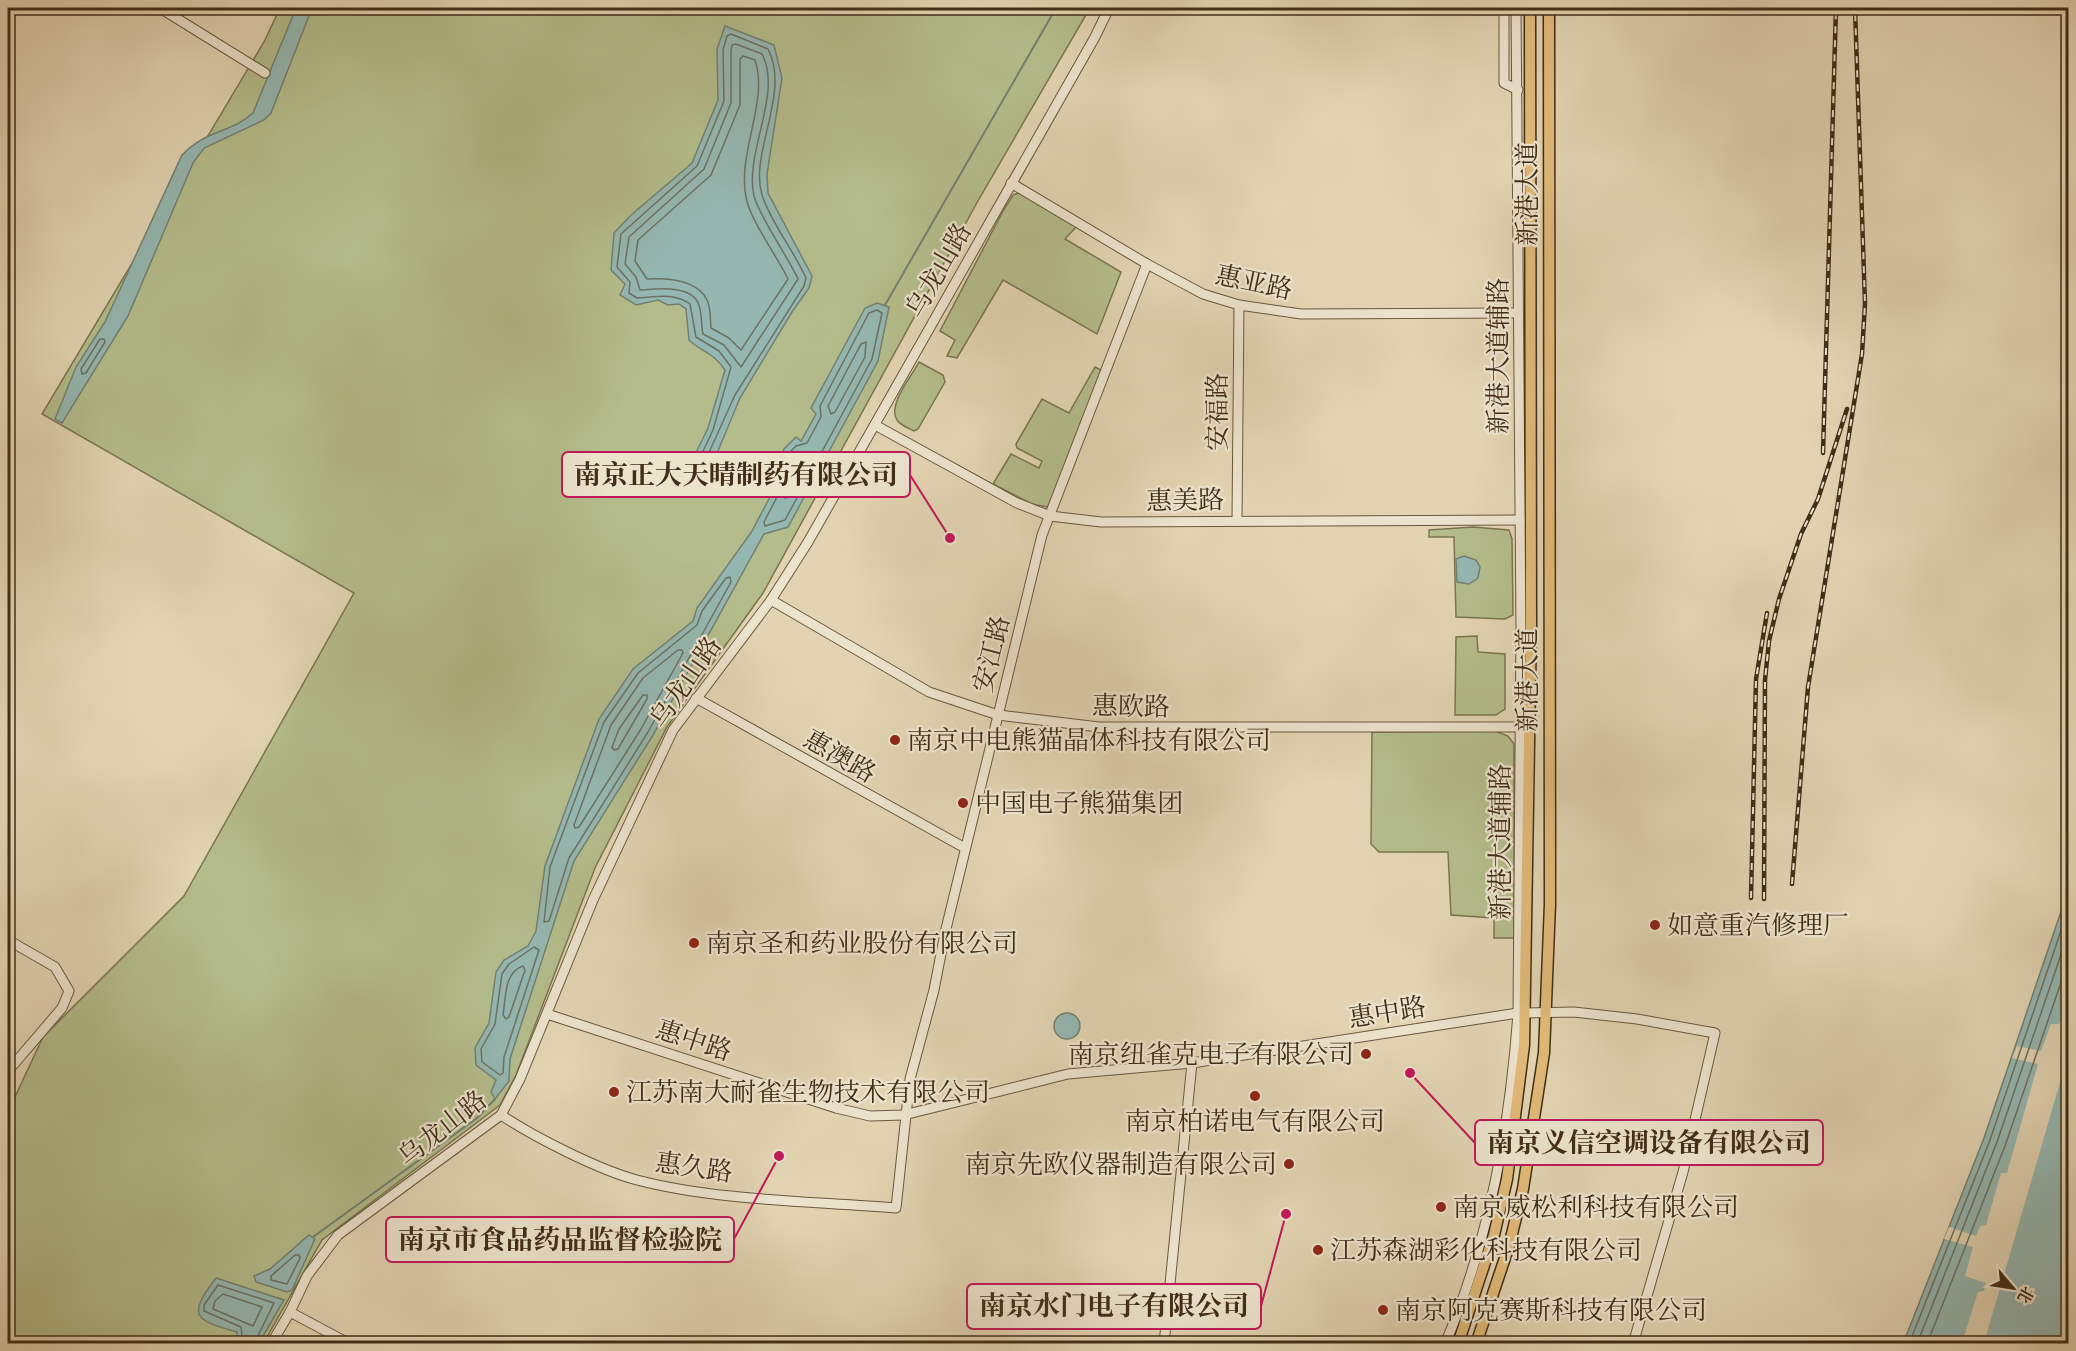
<svg xmlns="http://www.w3.org/2000/svg" width="2076" height="1351" font-family="'IM FELL DW Pica','Noto Serif SC',serif">
  <rect width="100%" height="100%" fill="#e2d4b2"/>
  <filter id="stains"><feTurbulence type="fractalNoise" baseFrequency=".00333" numOctaves="4"/><feColorMatrix values="0 0 0 0 .2 0 0 0 0 .09 0 0 0 0 .02 0 0 0 .5 -.17"/></filter>
  <radialGradient id="worn" r=".72"><stop offset=".6" stop-color="#630" stop-opacity="0"/><stop offset="1" stop-color="#630" stop-opacity=".3"/></radialGradient>
  <g fill="#b4bc8b" stroke="#7a7551" stroke-width="1.5">
    <path d="M 280,8 L 1090,8 L 979,199 L 763,593 L 667,727 L 595,868 L 516,1075 L 500,1105 L 322,1240 L 263,1344 L 8,1343 L 8,1112 L 43,1037 L 184,896 L 354,593 L 42,414 L 264,42 Z"/>
    <path d="M 1019,193 L 1077,226 L 1065,239 L 1121,272 L 1097,334 L 1003,280 L 957,358 L 947,356 L 955,340 L 940,331 L 1003,211 L 1013,195 Z"/>
    <path d="M 919,362 L 943,375 L 945,382 L 918,429 L 914,431 C 908,428 900,425 897,420 C 887,405 912,376 919,362 Z"/>
    <path d="M 1095,367 L 1103,371 L 1053,501 L 1047,507 L 1032,504 L 993,484 L 1011,454 L 1039,468 L 1042,461 L 1017,448 L 1016,444 L 1042,399 L 1069,413 Z"/>
    <path d="M 1473,527 L 1509,530 L 1512,539 L 1513,615 L 1505,619 L 1456,617 L 1454,537 L 1429,537 L 1429,530 Z"/>
    <path d="M 1477,636 L 1478,652 L 1505,654 L 1505,709 L 1496,715 L 1455,715 L 1456,637 Z"/>
    <path d="M 1495,731 L 1508,736 L 1514,744 L 1514,938 L 1494,938 L 1494,918 L 1451,915 L 1448,852 L 1379,852 L 1371,844 L 1372,732 Z"/>
  </g>
  <g fill="#95b7b1" stroke="#738073" stroke-width="1.5">
    <path d="M 296,8 L 312,8 L 271,113 L 264,120 L 204,148 L 193,163 L 128,316 L 62,423 L 55,419 L 76,367 L 105,322 L 182,155 C 207,129 231,133 253,113 Z"/>
    <path d="M 725,26 L 774,45 L 782,78 L 767,174 L 768,193 L 812,276 L 809,288 L 792,312 L 740,398 L 708,475 L 700,479 L 689,467 L 708,428 L 725,370 C 713,352 703,353 689,340 L 686,309 L 679,304 L 668,305 L 658,300 L 636,305 L 620,295 L 625,284 L 611,270 L 614,233 L 630,216 L 692,163 L 718,100 L 717,49 Z"/>
    <path d="M 877,303 L 889,307 L 878,361 L 788,527 L 764,534 L 653,735 L 574,861 L 510,1059 L 509,1081 L 495,1099 L 491,1092 L 496,1080 L 476,1065 L 475,1048 L 489,1023 L 496,972 L 504,960 L 528,946 L 536,931 L 545,866 L 599,719 L 633,669 L 693,621 L 697,608 L 752,531 L 770,497 L 767,483 L 784,449 L 796,437 L 801,441 L 816,414 L 811,408 L 865,308 Z"/>
    <path d="M 1464,556 L 1476,560 L 1480,567 L 1478,578 L 1469,584 L 1457,582 L 1456,559 Z"/>
    <path d="M 2068,891 L 2068,1343 L 1903,1344 L 1984,1138 Z"/>
    <circle cx="1067" cy="1026" r="13"/>
    <path d="M 309,1235 L 315,1239 L 292,1290 L 287,1292 L 256,1282 L 254,1276 L 270,1269 Z"/>
    <path d="M 216,1278 L 284,1300 L 259,1343 L 236,1343 L 237,1332 C 194,1320 187,1316 216,1278 Z"/>
  </g>
  <path fill="#e2d4b2" d="M 2068,1005 L 2068,1055 L 1984,1343 L 1962,1343 L 1978,1292 L 1984,1291 L 1986,1283 L 1965,1276 L 1973,1247 L 1944,1239 L 1949,1227 L 1976,1236 L 1980,1226 L 1986,1225 L 2001,1173 L 2007,1173 L 2038,1064 L 2012,1058 L 2017,1046 L 2041,1051 L 2051,1024 L 2059,1024 Z"/>
  <g fill="none" stroke-linecap="round" stroke-linejoin="round">
    <g stroke="#6b7264" stroke-width="1.5">
      <path d="M 731,34 L 768,49 C 791,93 749,153 762,195 C 770,221 794,251 806,278 L 804,286 L 735,395 L 701,470 L 697,464 L 713,430 L 731,367 L 719,351 L 696,337 L 690,304 C 674,292 655,297 637,298 L 629,293 L 630,282 L 617,267 L 621,234 L 697,166 L 724,101 L 723,50 L 727,36 Z"/>
      <path d="M 736,44 L 762,54 C 783,94 744,152 754,196 C 760,218 787,255 798,279 L 741,367 L 724,345 L 703,334 C 701,325 702,314 699,305 C 692,284 656,289 640,290 L 636,277 L 625,264 L 629,237 L 704,169 L 731,103 L 731,51 L 732,45 Z"/>
      <path d="M 743,56 L 755,60 C 769,101 737,153 746,197 C 750,220 777,256 788,279 L 741,350 L 729,338 L 711,328 C 710,319 711,308 707,300 C 697,279 667,278 647,279 L 635,261 L 638,240 L 711,175 L 740,105 L 740,59 Z"/>
      <path d="M 877,310 L 882,313 L 872,359 L 785,520 L 765,526 L 764,522 L 776,499 L 773,483 L 789,453 L 796,446 L 807,443 L 821,417 L 820,406 L 869,313 Z"/>
      <path d="M 100,339 L 104,339 L 105,342 L 86,373 L 82,374 L 81,369 Z"/>
      <path d="M 866,342 L 865,357 L 835,412 L 831,414 L 828,406 L 861,344 Z"/>
      <path d="M 809,453 L 811,457 L 789,497 L 785,498 L 781,485 L 795,457 Z"/>
      <path d="M 730,577 L 731,582 L 648,732 L 569,858 L 549,921 L 544,922 L 550,867 L 604,722 L 638,673 L 697,625 L 702,611 L 726,578 Z"/>
      <path d="M 678,650 L 682,650 L 683,653 L 641,729 L 579,827 L 575,828 L 574,825 L 611,725 L 643,678 Z"/>
      <path d="M 643,695 L 647,695 L 647,699 L 618,749 L 614,750 L 612,747 L 619,729 Z"/>
      <path d="M 534,947 L 539,950 L 504,1057 L 503,1073 L 500,1075 L 482,1062 L 481,1049 L 495,1024 L 502,974 L 509,964 Z"/>
      <path d="M 523,966 L 525,970 L 509,1017 L 506,1019 L 503,1015 C 506,998 504,972 523,966 Z"/>
      <path d="M 295,1255 L 299,1255 L 300,1258 L 287,1284 L 271,1280 L 271,1276 Z"/>
      <path d="M 223,1294 L 262,1307 L 253,1326 L 213,1309 L 215,1301 Z"/>
      <path d="M 243,1344 L 241,1327 L 204,1311 L 204,1305 L 218,1285 L 274,1303 L 254,1344"/>
      <path d="M 1909,1344 L 1990,1140 L 2068,910"/>
      <path d="M 1917,1344 L 1997,1142 L 2068,934"/>
      <path d="M 1927,1344 L 2005,1146 L 2068,962"/>
    </g>
    <g stroke="#738073" stroke-width="2">
      <path d="M 885,305 L 1056,8"/>
      <path d="M 313,1237 L 477,1118 L 495,1099"/>
    </g>
    <g stroke="#69583e" stroke-width="11">
      <g id="minor">
        <path d="M 160,8 L 265,73"/>
        <path d="M 1504,8 L 1504,83 L 1518,90"/>
        <path d="M 1011,183 L 1147,264 L 1203,294 L 1239,305 L 1301,314 L 1518,313"/>
        <path d="M 875,425 L 1017,503 L 1050,516 L 1101,522 L 1520,520"/>
        <path d="M 1237,520 L 1239,305"/>
        <path d="M 771,600 L 929,692 L 998,715 L 1099,727 L 1521,727"/>
        <path d="M 696,698 L 965,848"/>
        <path d="M 8,940 L 55,967 L 69,991 L 62,1008 L 8,1071"/>
        <path d="M 547,1014 L 836,1108 L 870,1116 L 904,1115 L 1068,1074 L 1192,1063 L 1518,1013 L 1574,1012 L 1637,1019 L 1715,1033 L 1683,1172 L 1633,1344"/>
        <path d="M 501,1115 C 534,1137 599,1170 637,1180 C 717,1201 813,1201 896,1208 L 910,1079 L 934,990 L 945,933 L 1042,535 L 1147,264"/>
        <path d="M 290,1312 L 350,1344"/>
        <path d="M 271,1344 L 290,1312 L 307,1276 L 338,1235 L 501,1115 L 520,1079 L 593,900 L 673,730 L 771,600 L 808,542 L 1095,37 L 1109,8"/>
        <path d="M 1164,1344 L 1192,1063"/>
        <path d="M 1445,1344 C 1490,1239 1510,1126 1518,1013 L 1521,628 L 1516,8"/>
      </g>
    </g>
    <g stroke="#412e17" stroke-width="13">
      <g id="major">
        <path d="M 1458,1344 L 1494,1235 L 1507,1179 L 1524,1045 L 1531,624 L 1530,8"/>
        <path d="M 1476,1344 L 1509,1246 L 1523,1189 L 1544,1053 L 1550,904 L 1549,8"/>
      </g>
    </g>
    <use href="#minor" stroke="#ece3cd" stroke-width="9"/>
    <use href="#major" stroke="#e1ba79" stroke-width="10"/>
    <g stroke="#412e17" stroke-width="4.5">
      <g id="rail">
        <path d="M 1823,453 L 1836,8"/>
        <path d="M 1792,884 L 1808,687 L 1862,354 L 1865,304 L 1855,8"/>
        <path d="M 1751,898 L 1756,679 L 1767,613"/>
        <path d="M 1764,899 L 1765,680 L 1769,641 L 1779,599 L 1801,534 L 1818,499 L 1847,409"/>
      </g>
    </g>
    <use href="#rail" stroke="#ece3cd" stroke-width="2" stroke-dasharray="7" stroke-linecap="butt"/>
  </g>
  <g fill="#8f2418" stroke="#ece3cd" stroke-width="2">
    <circle cx="895" cy="740" r="6"/>
    <circle cx="963" cy="803" r="6"/>
    <circle cx="1655" cy="925" r="6"/>
    <circle cx="694" cy="943" r="6"/>
    <circle cx="1366" cy="1054" r="6"/>
    <circle cx="614" cy="1092" r="6"/>
    <circle cx="1255" cy="1096" r="6"/>
    <circle cx="1289" cy="1164" r="6"/>
    <circle cx="1441" cy="1207" r="6"/>
    <circle cx="1318" cy="1250" r="6"/>
    <circle cx="1383" cy="1310" r="6"/>
  </g>
  <g text-anchor="middle" stroke-width="4.5" stroke-linejoin="round" paint-order="stroke">
    <g font-size="26" fill="#412e17" stroke="#ece3cd">
      <text transform="translate(1527 194) rotate(-90)" y="9">新港大道</text>
      <text transform="translate(938 270) rotate(-60)" y="9">乌龙山路</text>
      <text transform="translate(1254 282) rotate(12)" y="9">惠亚路</text>
      <text transform="translate(1498 356) rotate(-90)" y="9">新港大道辅路</text>
      <text transform="translate(1217 412) rotate(-90)" y="9">安福路</text>
      <text transform="translate(1185 500) rotate(-1)" y="9">惠美路</text>
      <text transform="translate(991 654) rotate(-76)" y="9">安江路</text>
      <text transform="translate(1527 680) rotate(-90)" y="9">新港大道</text>
      <text transform="translate(685 682) rotate(-55)" y="9">乌龙山路</text>
      <text transform="translate(1131 706) rotate(1)" y="9">惠欧路</text>
      <text transform="translate(840 756) rotate(30)" y="9">惠澳路</text>
      <text transform="translate(1500 842) rotate(-90)" y="9">新港大道辅路</text>
      <text transform="translate(1387 1012) rotate(-9)" y="9">惠中路</text>
      <text transform="translate(694 1040) rotate(18)" y="9">惠中路</text>
      <text transform="translate(442 1128) rotate(-38)" y="9">乌龙山路</text>
      <text transform="translate(694 1167) rotate(8)" y="9">惠久路</text>
    </g>
    <g font-size="26" fill="#412e17" stroke="#ece3cd" text-anchor="start">
      <text x="907" y="749">南京中电熊猫晶体科技有限公司</text>
      <text x="975" y="812">中国电子熊猫集团</text>
      <text x="1667" y="934">如意重汽修理厂</text>
      <text x="706" y="952">南京圣和药业股份有限公司</text>
      <text x="1354" y="1063" text-anchor="end">南京纽雀克电子有限公司</text>
      <text x="626" y="1101">江苏南大耐雀生物技术有限公司</text>
      <text x="1255" y="1130" text-anchor="middle">南京柏诺电气有限公司</text>
      <text x="1277" y="1173" text-anchor="end">南京先欧仪器制造有限公司</text>
      <text x="1453" y="1216">南京威松利科技有限公司</text>
      <text x="1330" y="1259">江苏森湖彩化科技有限公司</text>
      <text x="1395" y="1319">南京阿克赛斯科技有限公司</text>
    </g>
  </g>
  <path fill="none" stroke="#c2185b" stroke-width="2" d="M950 538L910 475M1410 1073L1475 1143M779 1156L734 1239M1286 1214L1261 1306"/>
  <g fill="#c2185b" stroke="#ece3cd" stroke-width="2">
    <circle cx="950" cy="538" r="6"/>
    <circle cx="1410" cy="1073" r="6"/>
    <circle cx="779" cy="1156" r="6"/>
    <circle cx="1286" cy="1214" r="6"/>
  </g>
  <g fill="#ece3cd" stroke="#c2185b" stroke-width="2">
    <rect x="562" y="452" width="348" height="45" rx="6"/>
    <rect x="1475" y="1120" width="348" height="45" rx="6"/>
    <rect x="386" y="1217" width="348" height="45" rx="6"/>
    <rect x="967" y="1284" width="294" height="45" rx="6"/>
  </g>
  <g font-size="27" text-anchor="middle" font-weight="bold" fill="#412e17">
    <text x="736" y="484">南京正大天晴制药有限公司</text>
    <text x="1649" y="1152">南京义信空调设备有限公司</text>
    <text x="560" y="1249">南京市食品药品监督检验院</text>
    <text x="1114" y="1315">南京水门电子有限公司</text>
  </g>
  <rect width="2076" height="1351" fill="none" stroke="#e2d4b2" stroke-width="30"/>
  <rect x="9" y="9" width="2058" height="1333" fill="none" stroke="#412e17" stroke-width="3"/>
  <rect x="15" y="15" width="2046" height="1321" fill="none" stroke="#412e17" stroke-width="1.5"/>
  <g transform="translate(2013 1288) rotate(119)" stroke="#ece3cd" stroke-width="4.5" paint-order="stroke">
  <path d="M0-4.5L10 22L0 15L-10 22Z" fill="#412e17"/>
  <text y="-9" font-size="16" font-weight="bold" text-anchor="middle" fill="#412e17">北</text>
  </g>
  <rect width="100%" height="100%" filter="url(#stains)"/>
  <rect width="100%" height="100%" fill="url(#worn)"/>
</svg>
